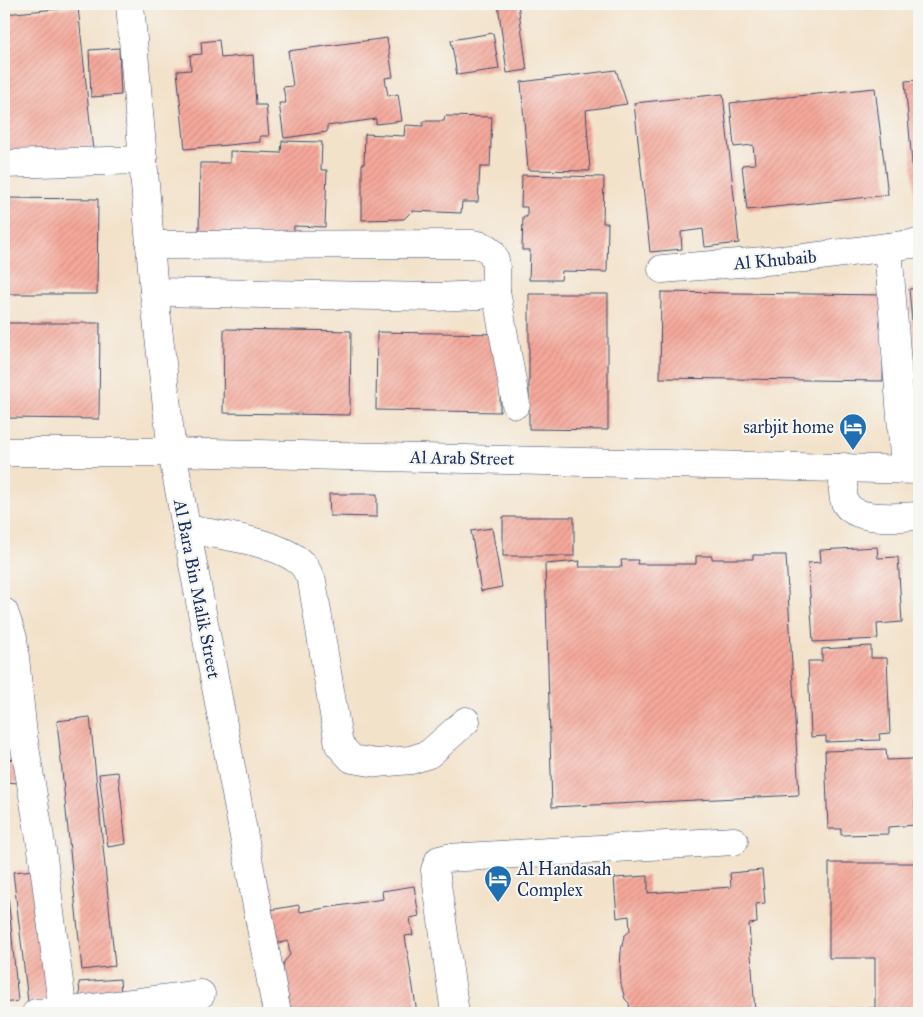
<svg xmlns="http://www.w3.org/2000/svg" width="923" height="1017" font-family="'IM FELL Great Primer',serif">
  <defs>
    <pattern id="building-hatch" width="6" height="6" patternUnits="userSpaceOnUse" patternTransform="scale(1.25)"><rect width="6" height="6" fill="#f5a89a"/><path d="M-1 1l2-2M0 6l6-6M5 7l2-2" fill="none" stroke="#d19187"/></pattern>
  </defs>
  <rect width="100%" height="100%" fill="#f6f6f2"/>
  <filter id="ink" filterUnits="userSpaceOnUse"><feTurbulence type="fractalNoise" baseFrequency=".02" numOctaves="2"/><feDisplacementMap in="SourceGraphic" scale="10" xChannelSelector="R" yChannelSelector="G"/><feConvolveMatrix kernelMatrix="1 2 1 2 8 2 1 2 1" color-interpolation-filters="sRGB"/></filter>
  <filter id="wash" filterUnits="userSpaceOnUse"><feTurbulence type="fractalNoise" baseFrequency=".0096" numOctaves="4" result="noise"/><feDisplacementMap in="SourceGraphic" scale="20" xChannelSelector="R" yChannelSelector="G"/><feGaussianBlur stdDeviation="1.12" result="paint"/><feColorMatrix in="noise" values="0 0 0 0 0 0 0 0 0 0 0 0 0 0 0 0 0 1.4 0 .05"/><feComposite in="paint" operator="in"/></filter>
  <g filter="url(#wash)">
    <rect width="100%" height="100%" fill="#f3e2ca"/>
    <g id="blocks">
      <g fill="url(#building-hatch)">
        <path d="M 498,4 L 518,4 L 527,70 L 507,73 Z"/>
        <path d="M 78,7 L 93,151 L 4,154 L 4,14 Z"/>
        <path d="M 493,33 L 499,69 L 457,75 L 451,40 Z"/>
        <path d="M 387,38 L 393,77 L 385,78 L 388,96 L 398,94 L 402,121 L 376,124 L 376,119 L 327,126 L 327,132 L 284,138 L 279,103 L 286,103 L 283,87 L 293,86 L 288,51 Z"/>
        <path d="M 219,40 L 221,58 L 253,55 L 256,105 L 266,105 L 269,136 L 260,136 L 260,142 L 185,149 L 177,71 L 191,70 L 190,55 L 202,54 L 201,42 Z"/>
        <path d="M 119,48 L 121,95 L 91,97 L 89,50 Z"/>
        <path d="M 616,70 L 627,104 L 586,110 L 590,171 L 528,170 L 521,82 Z"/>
        <path d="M 919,80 L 919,222 L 917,222 L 905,81 Z"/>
        <path d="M 875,88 L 888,195 L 747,210 L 742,165 L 755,164 L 753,145 L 734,147 L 730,103 Z"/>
        <path d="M 723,94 L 739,243 L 705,247 L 703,229 L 681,232 L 682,249 L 650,252 L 634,103 Z"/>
        <path d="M 445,116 L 492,117 L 490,167 L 480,167 L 478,202 L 462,202 L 461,213 L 412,211 L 404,219 L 362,220 L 362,164 L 364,164 L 365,134 L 404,136 L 405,125 L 423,126 L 423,121 L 444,121 Z"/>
        <path d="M 282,141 L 322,142 L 321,170 L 327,170 L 325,227 L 294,226 L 293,237 L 199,235 L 200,163 L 230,163 L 230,151 L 281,153 Z"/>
        <path d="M 522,175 L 604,177 L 603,223 L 608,223 L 607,272 L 562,271 L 561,280 L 529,280 L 530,250 L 522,250 L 523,217 L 527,217 L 527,207 L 521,207 Z"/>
        <path d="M 4,198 L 98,199 L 97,294 L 4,294 Z"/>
        <path d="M 919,288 L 919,385 L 918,385 L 909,289 Z"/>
        <path d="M 661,292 L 884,295 L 883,381 L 660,378 Z"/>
        <path d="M 529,294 L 608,294 L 608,430 L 529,429 Z"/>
        <path d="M 4,323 L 100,323 L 99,419 L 4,418 Z"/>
        <path d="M 224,329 L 351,331 L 350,415 L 223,413 Z"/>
        <path d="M 377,332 L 501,334 L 500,412 L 376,410 Z"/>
        <path d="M 329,494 L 377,494 L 377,517 L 330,516 Z"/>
        <rect x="503" y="517" width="71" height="39"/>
        <path d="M 492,528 L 502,587 L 481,591 L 471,531 Z"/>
        <path d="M 877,547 L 878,558 L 898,557 L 902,622 L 877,624 L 878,639 L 813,642 L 808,563 L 821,562 L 820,550 Z"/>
        <path d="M 753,555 L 786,555 L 799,795 L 552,807 L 545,564 L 580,561 L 579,567 L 622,567 L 621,560 L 638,560 L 637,564 L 696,564 L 696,556 L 712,556 L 712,559 L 753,559 Z"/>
        <path d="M 871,646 L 871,658 L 887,658 L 890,733 L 879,734 L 880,740 L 826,742 L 826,736 L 811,737 L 808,661 L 822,661 L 822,649 Z"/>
        <path d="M 90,717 L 115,966 L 82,970 L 57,721 Z"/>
        <path d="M 886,749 L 887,760 L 913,759 L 916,825 L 888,827 L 888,834 L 841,835 L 841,829 L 828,829 L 825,751 Z"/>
        <path d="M 4,759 L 22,760 L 21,783 L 4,782 Z"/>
        <path d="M 118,772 L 126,844 L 108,847 L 99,774 Z"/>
        <path d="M 829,863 L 919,863 L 919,1013 L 830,1013 L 830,1009 L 875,1008 L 875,958 L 829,958 Z"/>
        <path d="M 4,864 L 5,864 L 18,1001 L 4,1003 Z"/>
        <path d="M 35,870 L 49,1000 L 28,1002 L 13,872 Z"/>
        <path d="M 762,870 L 765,903 L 756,904 L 757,923 L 749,924 L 755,1013 L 630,1013 L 629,1003 L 625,999 L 621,984 L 620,967 L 621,951 L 624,936 L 630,931 L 629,916 L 617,918 L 614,878 L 648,876 L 648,893 L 731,887 L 730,873 Z"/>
        <path d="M 414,886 L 419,916 L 410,918 L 413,935 L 405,936 L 417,1013 L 288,1013 L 282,973 L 284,962 L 290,955 L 288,941 L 275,944 L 270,910 L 299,905 L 300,912 L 383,899 L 382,891 Z"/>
        <path d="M 120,979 L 121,994 L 80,998 L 79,982 Z"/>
      </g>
    </g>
  </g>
  <g filter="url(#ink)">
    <use href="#blocks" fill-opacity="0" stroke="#3b4a6e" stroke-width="1"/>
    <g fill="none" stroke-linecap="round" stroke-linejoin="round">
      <g stroke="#3b4a6e" stroke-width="29">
        <g id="minor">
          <path d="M 130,4 L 154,292 L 172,452 L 277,1013"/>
          <path d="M 4,164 L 143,160"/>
          <path d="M 150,245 L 472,244 C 502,247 495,268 496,291 L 480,295 L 436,297 L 154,292"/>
          <path d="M 888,247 L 905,469"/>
          <path d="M 662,269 L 804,258 L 919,243"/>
          <path d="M 496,291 L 516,404"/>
          <path d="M 4,452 L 172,452 L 919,470"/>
          <path d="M 844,467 C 844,477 841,493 845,502 C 854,522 901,517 919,516"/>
          <path d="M 186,529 C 218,535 279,541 302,564 C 306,568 309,575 312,581 L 339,745 L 352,759 L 377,763 L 411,760 L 429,754 L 466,721"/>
          <path d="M 4,612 L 13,638 L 23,735 L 4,735"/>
          <path d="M 23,735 L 42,850 L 63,1013"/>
          <path d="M 36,1013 L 63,1012 L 201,994"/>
          <path d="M 455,1013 L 435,870 L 439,860 L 447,858 L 734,841"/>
        </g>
      </g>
      <use href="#minor" stroke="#fff" stroke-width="28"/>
    </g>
  </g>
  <defs>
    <g id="hotel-pin" transform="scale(1.4375)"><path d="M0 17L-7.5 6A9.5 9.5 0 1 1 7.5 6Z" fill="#1f6fb2" stroke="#f6f6f2"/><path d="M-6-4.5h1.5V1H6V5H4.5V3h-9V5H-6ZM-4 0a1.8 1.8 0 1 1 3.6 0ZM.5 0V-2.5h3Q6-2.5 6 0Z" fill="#fff"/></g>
  </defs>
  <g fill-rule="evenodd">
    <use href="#hotel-pin" x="853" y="427"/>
    <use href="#hotel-pin" x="498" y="879"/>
  </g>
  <g text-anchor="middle" stroke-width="4.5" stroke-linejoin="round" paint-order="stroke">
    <g font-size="18" fill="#1b2f5e" stroke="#f6f6f2">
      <text transform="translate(775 260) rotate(-5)" y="6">Al Khubaib</text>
      <text transform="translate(462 458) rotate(1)" y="6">Al Arab Street</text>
      <text transform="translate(197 589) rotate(79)" y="6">Al Bara Bin Malik Street</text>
    </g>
    <g font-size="18" fill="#1b2f5e" stroke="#f6f6f2" text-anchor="end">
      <text x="834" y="433">sarbjit home</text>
      <text x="517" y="875" text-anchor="start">Al Handasah<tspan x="517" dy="21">Complex</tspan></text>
    </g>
  </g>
  <rect width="923" height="1017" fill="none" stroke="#f6f6f2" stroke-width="20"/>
</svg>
